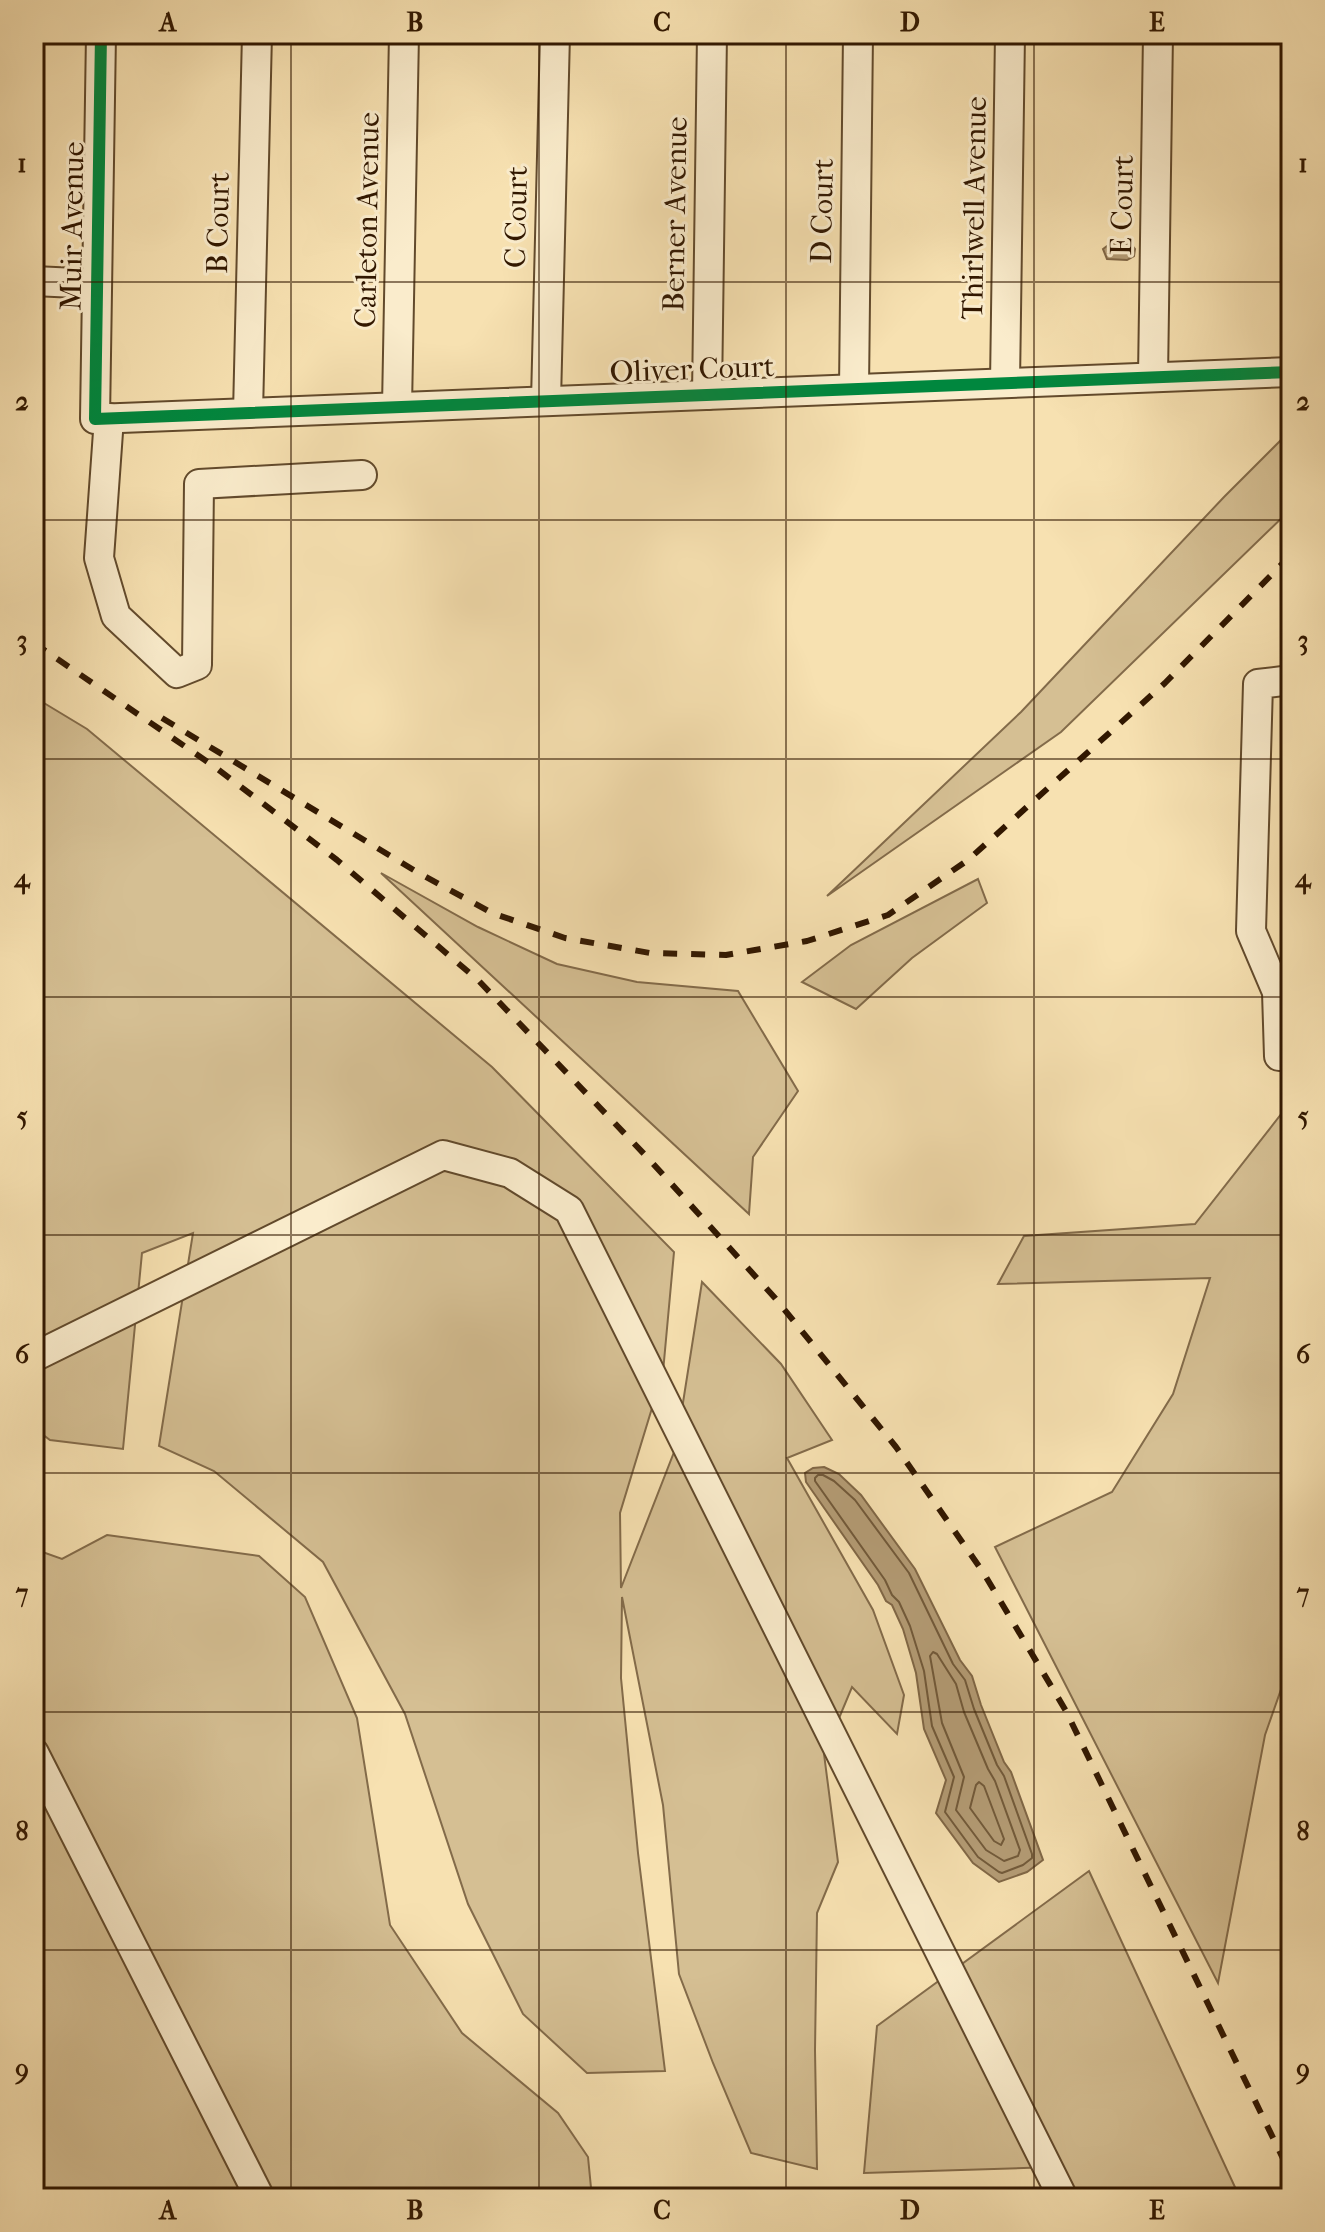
<svg xmlns="http://www.w3.org/2000/svg" width="1325" height="2232" font-family="'IM FELL French Canon',serif">
  <rect width="100%" height="100%" fill="#f7e1b1"/>
  <filter id="stains"><feTurbulence type="fractalNoise" baseFrequency=".0025" numOctaves="4"/><feColorMatrix values="0 0 0 0 .2 0 0 0 0 .09 0 0 0 0 .02 0 0 0 .5 -.17"/></filter>
  <radialGradient id="worn" r=".72"><stop offset=".6" stop-color="#630" stop-opacity="0"/><stop offset="1" stop-color="#630" stop-opacity=".3"/></radialGradient>
  <g fill="#d5bf93" stroke="#836b4a" stroke-width="2">
    <path d="M 1291,430 L 1291,509 L 1061,732 L 827,896 L 1021,712 L 1224,497 Z"/>
    <path d="M 34,697 L 87,729 L 492,1067 L 674,1252 L 663,1372 L 620,1513 L 621,1588 L 676,1447 L 702,1282 L 781,1364 L 832,1440 L 787,1458 L 873,1610 L 904,1695 L 897,1734 L 852,1687 L 824,1754 L 838,1862 L 817,1913 L 815,2050 L 817,2169 L 751,2153 L 713,2063 L 679,1974 L 663,1805 L 622,1597 L 621,1678 L 638,1853 L 665,2071 L 587,2073 L 523,2014 L 468,1904 L 405,1714 L 323,1562 L 214,1471 L 159,1446 L 193,1233 L 142,1253 L 123,1449 L 50,1440 L 34,1428 Z"/>
    <path d="M 381,873 L 478,927 L 557,964 L 637,982 L 738,991 L 798,1091 L 753,1157 L 749,1214 Z"/>
    <path d="M 978,879 L 987,903 L 912,958 L 856,1009 L 802,982 L 851,945 Z"/>
    <path d="M 1282,1113 L 1291,1113 L 1291,1661 L 1265,1735 L 1218,1983 L 995,1547 L 1112,1492 L 1173,1394 L 1210,1278 L 998,1284 L 1024,1236 L 1195,1224 Z"/>
    <path d="M 107,1535 L 259,1556 L 305,1597 L 357,1718 L 390,1925 L 462,2033 L 558,2113 L 588,2157 L 592,2198 L 34,2198 L 34,1549 L 62,1559 Z"/>
    <path d="M 1089,1871 L 1240,2198 L 1076,2198 L 1054,2167 L 864,2173 L 877,2026 Z"/>
  </g>
  <g fill="#b49c75" stroke="#806746" stroke-width="2">
    <path d="M 1111,243 L 1131,244 L 1135,249 L 1134,256 L 1127,260 L 1107,259 L 1103,249 Z"/>
    <path d="M 824,1467 L 839,1474 L 861,1495 L 915,1569 L 960,1660 L 972,1676 L 981,1705 L 1004,1762 L 1011,1772 L 1043,1860 L 1027,1872 L 999,1882 L 973,1863 L 936,1813 L 946,1780 L 924,1729 L 916,1673 L 903,1629 L 892,1605 L 886,1601 L 878,1585 L 806,1482 L 805,1473 L 813,1468 Z"/>
  </g>
  <g fill="none" stroke-linecap="round" stroke-linejoin="round">
    <g stroke="#725a3a" stroke-width="2">
      <path d="M 818,1475 L 823,1475 L 834,1481 L 855,1500 L 909,1573 L 953,1664 L 965,1680 L 974,1709 L 997,1765 L 1004,1776 L 1032,1854 L 1032,1858 L 1023,1865 L 1002,1873 L 999,1872 L 978,1857 L 945,1812 L 954,1777 L 932,1726 L 924,1671 L 910,1626 L 899,1602 L 892,1595 L 885,1580 L 815,1481 L 815,1478 Z"/>
      <path d="M 933,1652 L 937,1654 L 956,1684 L 964,1712 L 988,1769 L 995,1781 L 1020,1850 L 1018,1856 L 1004,1861 L 986,1850 L 956,1810 L 964,1777 L 942,1723 L 930,1656 Z"/>
      <path d="M 979,1782 L 984,1786 L 1004,1839 L 1001,1845 L 994,1841 L 970,1808 L 976,1785 Z"/>
    </g>
    <g stroke="#624a2c" stroke-width="32">
      <g id="minor">
        <path d="M 101,34 L 95,419 L 1291,372"/>
        <path d="M 34,281 L 97,284"/>
        <path d="M 1153,377 L 1158,34"/>
        <path d="M 1005,383 L 1010,34"/>
        <path d="M 854,389 L 858,34"/>
        <path d="M 707,395 L 712,34"/>
        <path d="M 546,401 L 555,34"/>
        <path d="M 397,407 L 404,34"/>
        <path d="M 248,413 L 257,34"/>
        <path d="M 109,418 L 99,558 L 116,616 L 177,673 L 197,665 L 199,484 L 362,475"/>
        <path d="M 1291,680 L 1258,684 L 1251,931 L 1277,992 L 1279,1056 L 1291,1056"/>
        <path d="M 34,1357 L 443,1155 L 510,1173 L 569,1210 L 1063,2198"/>
        <path d="M 34,1753 L 260,2198"/>
      </g>
    </g>
    <use href="#minor" stroke="#faeccc" stroke-width="28"/>
    <g stroke="#311700" stroke-width="6" stroke-dasharray="14 14" stroke-linecap="butt">
      <path d="M 34,643 L 215,767 L 337,860 L 479,981 L 647,1157 L 775,1298 L 896,1447 L 983,1572 L 1066,1711 L 1291,2175"/>
      <path d="M 162,718 L 417,872 L 492,913 L 565,938 L 650,953 L 726,955 L 807,941 L 888,915 L 968,860 L 1165,683 L 1291,555"/>
    </g>
    <g stroke="#faeccc" stroke-width="17">
      <path id="cycleway" d="M 101,34 L 95,419 L 1291,372"/>
    </g>
    <use href="#cycleway" stroke="#00873e" stroke-width="12"/>
  </g>
  <path fill="none" stroke="#311700" stroke-width="2" stroke-opacity="0.55" d="M 291,34 L 291,2198M 539,34 L 539,2198M 786,34 L 786,2198M 1034,34 L 1034,2198M 34,282 L 1291,282M 34,520 L 1291,520M 34,759 L 1291,759M 34,997 L 1291,997M 34,1235 L 1291,1235M 34,1473 L 1291,1473M 34,1712 L 1291,1712M 34,1950 L 1291,1950"/>
  <g text-anchor="middle" stroke-width="6" stroke-linejoin="round" paint-order="stroke">
    <g font-size="30" fill="#311700" stroke="#faeccc">
      <text transform="translate(1122 205) rotate(-89)" y="10">E Court</text>
      <text transform="translate(974 208) rotate(-89)" y="10">Thirlwell Avenue</text>
      <text transform="translate(822 211) rotate(-89)" y="10">D Court</text>
      <text transform="translate(675 214) rotate(-89)" y="10">Berner Avenue</text>
      <text transform="translate(516 217) rotate(-89)" y="10">C Court</text>
      <text transform="translate(367 220) rotate(-89)" y="10">Carleton Avenue</text>
      <text transform="translate(218 223) rotate(-89)" y="10">B Court</text>
      <text transform="translate(72 226) rotate(-89)" y="10">Muir Avenue</text>
      <text transform="translate(692 369) rotate(-2)" y="10">Oliver Court</text>
    </g>
  </g>
  <rect width="1325" height="2232" fill="none" stroke="#f7e1b1" stroke-width="88"/>
  <rect x="44" y="44" width="1237" height="2144" fill="none" stroke="#311700" stroke-width="3"/>
  <g font-size="26" text-anchor="middle" font-weight="bold" fill="#311700">
    <text x="168" y="31">A</text>
    <text x="415" y="31">B</text>
    <text x="662" y="31">C</text>
    <text x="910" y="31">D</text>
    <text x="1157" y="31">E</text>
    <text x="22" y="172">1</text>
    <text x="1303" y="172">1</text>
    <text x="22" y="410">2</text>
    <text x="1303" y="410">2</text>
    <text x="22" y="649">3</text>
    <text x="1303" y="649">3</text>
    <text x="22" y="887">4</text>
    <text x="1303" y="887">4</text>
    <text x="22" y="1125">5</text>
    <text x="1303" y="1125">5</text>
    <text x="22" y="1363">6</text>
    <text x="1303" y="1363">6</text>
    <text x="22" y="1602">7</text>
    <text x="1303" y="1602">7</text>
    <text x="22" y="1840">8</text>
    <text x="1303" y="1840">8</text>
    <text x="22" y="2078">9</text>
    <text x="1303" y="2078">9</text>
    <text x="168" y="2219">A</text>
    <text x="415" y="2219">B</text>
    <text x="662" y="2219">C</text>
    <text x="910" y="2219">D</text>
    <text x="1157" y="2219">E</text>
  </g>
  <rect width="100%" height="100%" filter="url(#stains)"/>
  <rect width="100%" height="100%" fill="url(#worn)"/>
</svg>
